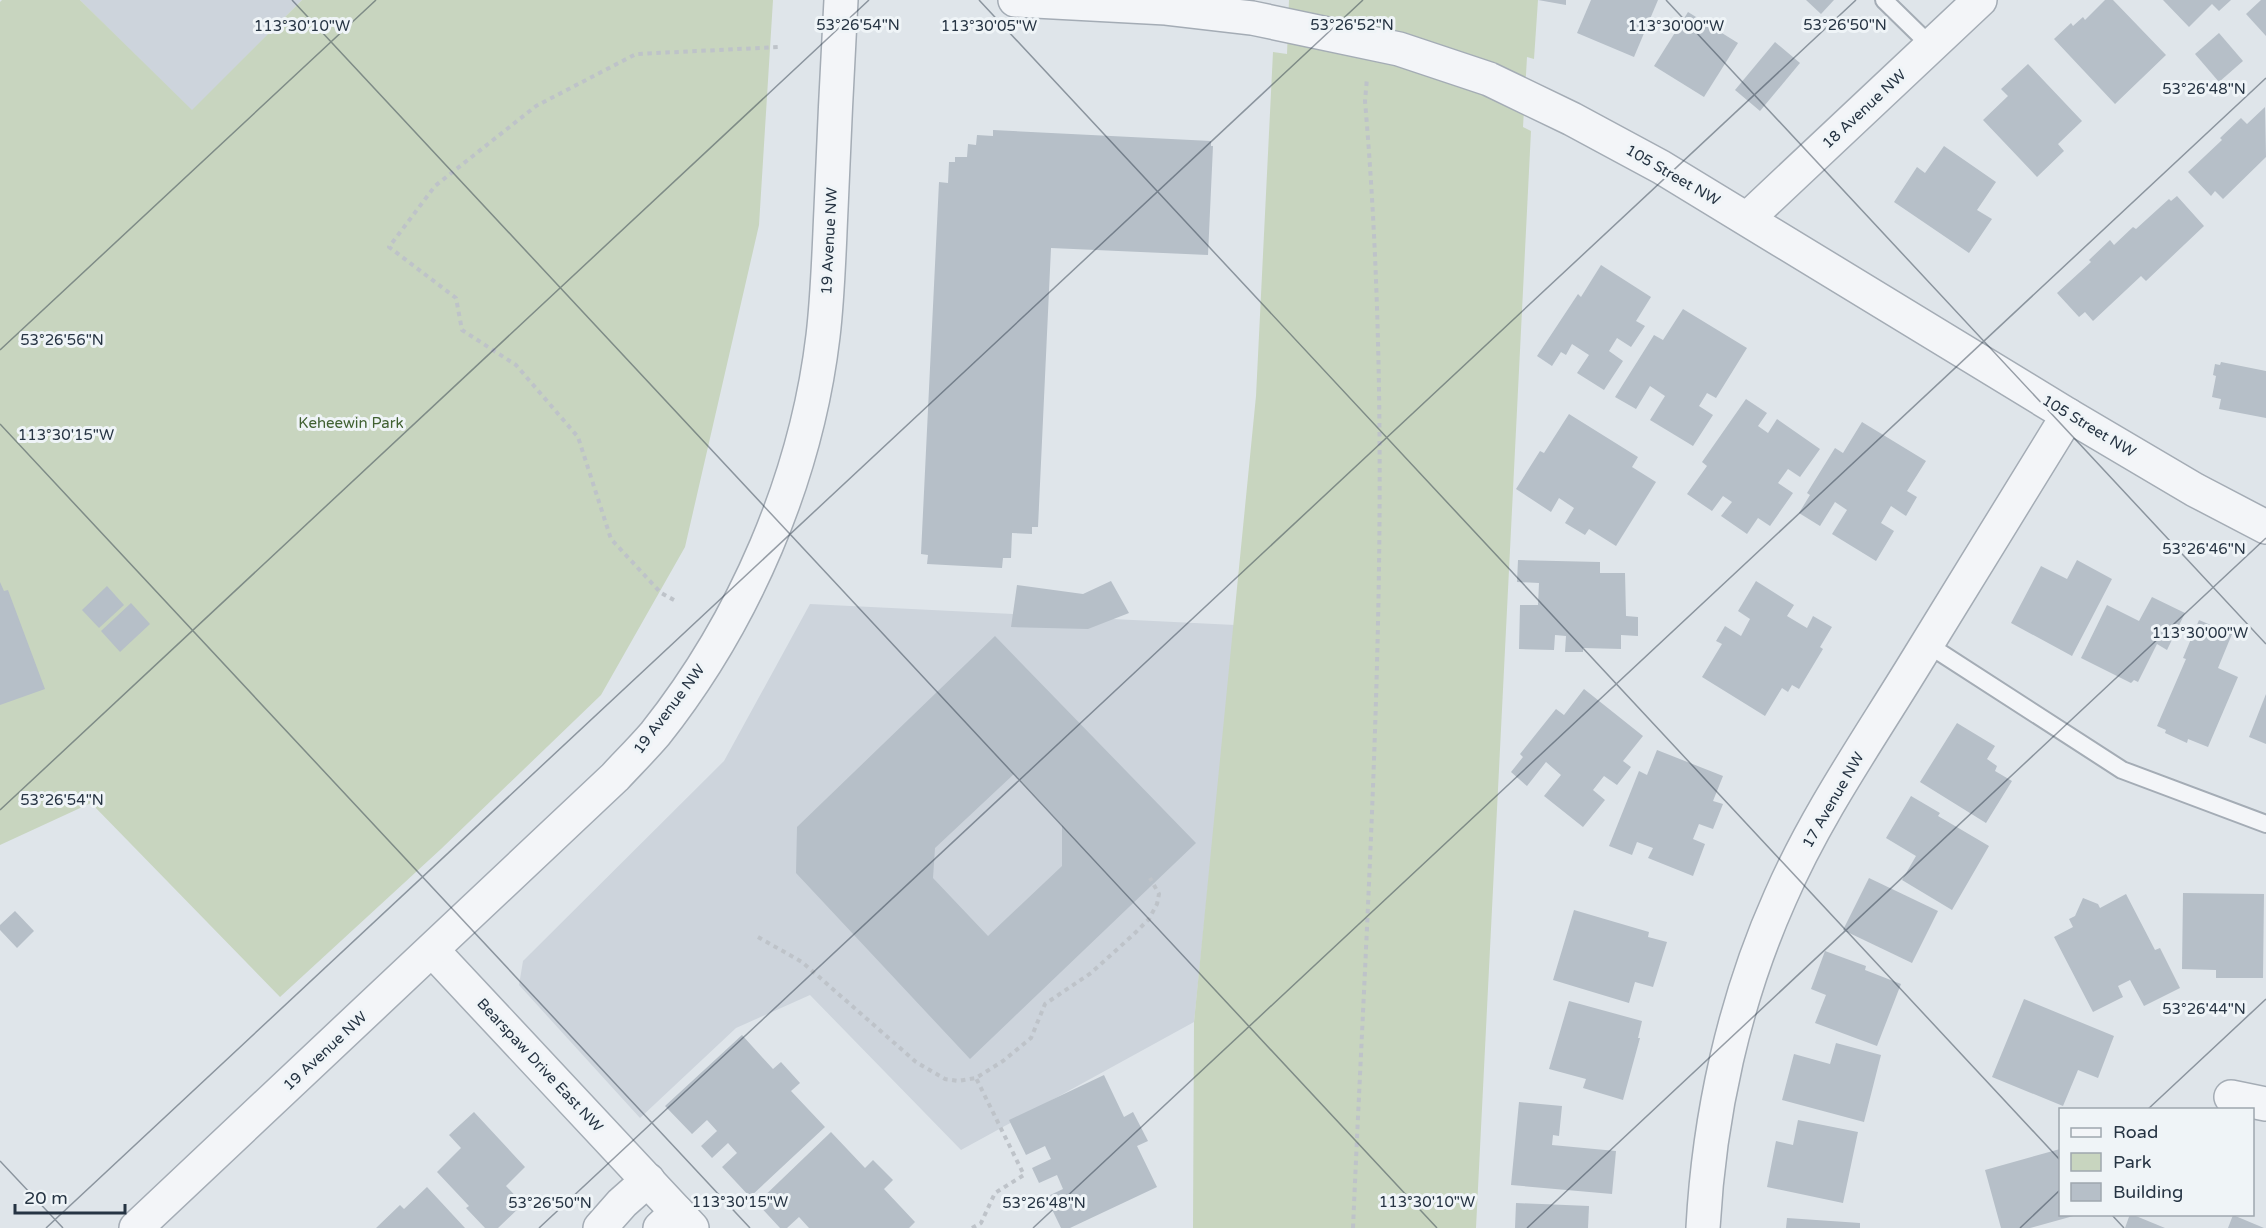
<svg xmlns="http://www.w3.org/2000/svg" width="2266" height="1228" font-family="'Varela Round',sans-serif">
  <rect width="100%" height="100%" fill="#dfe5ea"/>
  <g fill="#cdd4dc">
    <path d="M 80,0 L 302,0 L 192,111 Z"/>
    <path d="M 810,604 L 1235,625 L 1194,1022 L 961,1150 L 810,995 L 736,1028 L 640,1118 L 519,985 L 523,961 L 724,761 Z"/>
  </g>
  <g fill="#c8d5bf">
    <path d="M 2,0 L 80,0 L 192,110 L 302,0 L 773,0 L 759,225 L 685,547 L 601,695 L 441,849 L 280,997 L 91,803 L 0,845 L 0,2 Z"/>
    <path d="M 1289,0 L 1538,0 L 1534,59 L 1527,57 L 1523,127 L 1531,131 L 1476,1228 L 1193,1228 L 1194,1022 L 1256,396 L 1273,52 L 1287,54 Z"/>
  </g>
  <g fill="#b6bfc8" fill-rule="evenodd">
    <path d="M 1538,0 L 1566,0 L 1566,5 Z"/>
    <path d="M 1591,0 L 1658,0 L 1634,57 L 1577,33 Z"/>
    <path d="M 1806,0 L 1834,0 L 1821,14 Z"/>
    <path d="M 2105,0 L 2113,0 L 2166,55 L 2115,104 L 2054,39 L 2071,23 L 2073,26 L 2083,17 L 2085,20 Z"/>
    <path d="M 2163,0 L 2231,0 L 2219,11 L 2212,4 L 2189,27 Z"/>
    <path d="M 2261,0 L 2266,0 L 2266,36 L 2246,14 Z"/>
    <path d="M 1688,12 L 1738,43 L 1704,97 L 1654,66 Z"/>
    <path d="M 2219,33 L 2243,61 L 2219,82 L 2195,54 Z"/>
    <path d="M 1775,42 L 1800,63 L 1760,111 L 1735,90 Z"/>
    <path d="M 2028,64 L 2082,121 L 2058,144 L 2064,151 L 2037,177 L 1983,120 L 2008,96 L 2001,89 Z"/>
    <path d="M 2265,107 L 2266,157 L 2223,199 L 2215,191 L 2211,196 L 2188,172 L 2222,140 L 2220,138 L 2241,118 L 2247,124 Z"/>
    <path d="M 993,130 L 1211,141 L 1211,146 L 1213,146 L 1208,255 L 1051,248 L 1038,527 L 1032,527 L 1032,534 L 1012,533 L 1011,558 L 1003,558 L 1002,568 L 927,564 L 928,555 L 921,554 L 939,182 L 948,183 L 949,162 L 955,162 L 955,157 L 967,157 L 968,144 L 976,145 L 977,135 L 993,136 Z"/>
    <path d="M 1944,146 L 1996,182 L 1977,210 L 1992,219 L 1969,253 L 1894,202 L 1917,167 L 1925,173 Z"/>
    <path d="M 2177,196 L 2204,226 L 2146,281 L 2141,276 L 2093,321 L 2085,312 L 2079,317 L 2057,293 L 2091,262 L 2089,260 L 2110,240 L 2114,245 L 2133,227 L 2136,229 L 2169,199 L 2171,201 Z"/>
    <path d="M 1601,265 L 1651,297 L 1636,321 L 1645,326 L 1631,347 L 1617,338 L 1609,351 L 1623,361 L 1604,390 L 1577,373 L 1589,355 L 1572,344 L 1566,355 L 1561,352 L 1552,366 L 1537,356 L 1578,294 L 1581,297 Z"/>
    <path d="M 1683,309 L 1747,348 L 1716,398 L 1707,393 L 1699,406 L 1713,415 L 1693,446 L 1650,420 L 1665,396 L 1650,386 L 1636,409 L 1615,397 L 1654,335 L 1663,340 Z"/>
    <path d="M 2221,362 L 2266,371 L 2266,418 L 2219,409 L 2221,399 L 2212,397 L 2216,376 L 2213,375 L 2215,364 L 2220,365 Z"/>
    <path d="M 1746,399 L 1767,413 L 1758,426 L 1768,433 L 1777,419 L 1820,449 L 1800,477 L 1788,469 L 1778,483 L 1793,493 L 1770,526 L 1758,518 L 1747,534 L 1721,516 L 1732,502 L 1723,496 L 1712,511 L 1687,494 L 1707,466 L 1702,462 Z"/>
    <path d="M 1569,414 L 1638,457 L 1632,467 L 1656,482 L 1616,546 L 1589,529 L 1585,535 L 1565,523 L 1574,508 L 1559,498 L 1551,512 L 1516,489 L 1540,451 L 1544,453 Z"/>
    <path d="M 1862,422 L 1926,461 L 1907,491 L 1917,497 L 1906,516 L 1891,506 L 1881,523 L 1894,531 L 1876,561 L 1832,534 L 1847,510 L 1835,502 L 1820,526 L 1799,513 L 1810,495 L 1807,493 L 1835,448 L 1843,453 Z"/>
    <path d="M 1518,560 L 1600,562 L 1600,573 L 1625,573 L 1626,616 L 1638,617 L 1638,636 L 1621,635 L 1621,649 L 1583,648 L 1583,652 L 1565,652 L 1566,636 L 1555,635 L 1554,650 L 1519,649 L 1520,605 L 1538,605 L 1539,583 L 1517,582 Z"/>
    <path d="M 2077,560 L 2112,579 L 2072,656 L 2011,623 L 2041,566 L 2067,579 Z"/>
    <path d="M 1111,581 L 1129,613 L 1088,629 L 1011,627 L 1017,585 L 1083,594 Z"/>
    <path d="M 1756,581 L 1794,605 L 1787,616 L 1807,628 L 1813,616 L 1832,627 L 1820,647 L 1823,649 L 1799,689 L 1792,685 L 1788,692 L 1782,688 L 1765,716 L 1702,677 L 1722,644 L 1716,641 L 1725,626 L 1741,636 L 1750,619 L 1738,611 Z"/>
    <path d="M 0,582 L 4,591 L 8,590 L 45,689 L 0,705 Z"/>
    <path d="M 107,586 L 124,605 L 99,628 L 82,610 Z"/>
    <path d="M 2152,597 L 2185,613 L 2167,650 L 2157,644 L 2138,682 L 2134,680 L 2131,683 L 2081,658 L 2107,605 L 2139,621 Z"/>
    <path d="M 131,603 L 150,624 L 120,652 L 101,631 Z"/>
    <path d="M 2199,620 L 2232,634 L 2218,668 L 2238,677 L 2208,747 L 2188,739 L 2187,743 L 2165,733 L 2166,730 L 2157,726 L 2186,659 L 2183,658 Z"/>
    <path d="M 995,636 L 1196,843 L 970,1059 L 796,873 L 797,827 ZM 1014,774 L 1062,825 L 1062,866 L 988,936 L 933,878 L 935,848 Z"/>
    <path d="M 1584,689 L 1643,736 L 1623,761 L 1631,767 L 1617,785 L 1604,776 L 1593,790 L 1605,800 L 1583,827 L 1544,796 L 1561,775 L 1546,762 L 1527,786 L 1511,772 L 1523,757 L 1520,754 L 1556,709 L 1564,715 Z"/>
    <path d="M 2266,694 L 2266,744 L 2249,737 Z"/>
    <path d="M 1957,723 L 1995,746 L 1987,759 L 1997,766 L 1995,771 L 2012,781 L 1986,823 L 1920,782 Z"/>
    <path d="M 1657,750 L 1723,776 L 1713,801 L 1723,804 L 1713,829 L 1699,824 L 1693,839 L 1705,844 L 1693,876 L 1648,858 L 1653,848 L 1637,842 L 1632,855 L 1609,846 L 1639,771 L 1647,775 Z"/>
    <path d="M 1911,796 L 1940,813 L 1938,816 L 1989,846 L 1952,910 L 1902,880 L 1916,856 L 1886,838 Z"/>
    <path d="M 1869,878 L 1938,911 L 1912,963 L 1843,930 Z"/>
    <path d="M 2183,893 L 2264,894 L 2263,978 L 2216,978 L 2216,970 L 2182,969 Z"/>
    <path d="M 2126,894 L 2155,950 L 2160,948 L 2180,988 L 2144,1006 L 2130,980 L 2118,986 L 2123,997 L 2093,1012 L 2054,937 L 2073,927 L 2069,919 L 2075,916 L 2083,898 L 2098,904 L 2100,908 Z"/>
    <path d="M 1574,910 L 1649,932 L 1648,937 L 1667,942 L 1653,987 L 1635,982 L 1629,1003 L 1553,980 Z"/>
    <path d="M 15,911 L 34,931 L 17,948 L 0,930 L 0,925 Z"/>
    <path d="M 1825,951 L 1866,966 L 1865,970 L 1901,984 L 1877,1046 L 1815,1023 L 1826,995 L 1811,989 Z"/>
    <path d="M 2024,999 L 2114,1036 L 2098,1078 L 2078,1070 L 2063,1106 L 1992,1077 Z"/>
    <path d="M 1569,1001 L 1642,1021 L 1638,1038 L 1640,1038 L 1623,1100 L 1583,1088 L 1586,1079 L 1549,1069 Z"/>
    <path d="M 742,1035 L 773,1069 L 781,1062 L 800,1083 L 791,1091 L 825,1127 L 750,1197 L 722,1167 L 737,1153 L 728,1143 L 712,1158 L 701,1146 L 717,1131 L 707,1120 L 692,1134 L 665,1106 Z"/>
    <path d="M 1836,1043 L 1881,1055 L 1864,1122 L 1782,1100 L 1794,1054 L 1830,1064 Z"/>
    <path d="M 1104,1075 L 1124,1117 L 1133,1112 L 1148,1141 L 1137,1146 L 1157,1187 L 1070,1228 L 1061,1228 L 1046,1197 L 1063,1189 L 1057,1175 L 1039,1183 L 1032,1168 L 1051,1159 L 1045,1146 L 1026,1155 L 1009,1120 Z"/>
    <path d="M 1519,1102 L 1562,1106 L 1559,1136 L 1553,1135 L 1552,1145 L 1616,1151 L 1612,1194 L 1511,1185 Z"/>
    <path d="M 474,1112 L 525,1167 L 506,1186 L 523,1204 L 498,1228 L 485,1228 L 466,1208 L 469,1206 L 437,1172 L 461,1148 L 449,1135 Z"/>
    <path d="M 1798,1120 L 1858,1132 L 1843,1203 L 1767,1187 L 1776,1141 L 1793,1145 Z"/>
    <path d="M 831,1132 L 865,1168 L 873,1160 L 893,1180 L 884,1189 L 915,1222 L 909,1228 L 809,1228 L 799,1217 L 787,1228 L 780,1228 L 757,1203 Z"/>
    <path d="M 2060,1149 L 2060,1214 L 2077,1215 L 2030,1228 L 2001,1228 L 1985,1170 Z"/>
    <path d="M 427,1187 L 465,1228 L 376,1228 L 400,1205 L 404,1209 Z"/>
    <path d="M 1516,1203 L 1589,1206 L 1588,1228 L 1515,1228 Z"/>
    <path d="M 2130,1214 L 2131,1214 L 2165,1228 L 2125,1228 Z"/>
    <path d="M 2233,1215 L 2264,1228 L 2228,1228 Z"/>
    <path d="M 1787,1218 L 1860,1223 L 1860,1228 L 1786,1228 Z"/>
  </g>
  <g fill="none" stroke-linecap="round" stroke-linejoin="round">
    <g stroke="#a4acb5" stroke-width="20">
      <g id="service">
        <path d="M 1884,0 L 1931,46"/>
        <path d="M 1927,644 L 2122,770 L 2266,824"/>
      </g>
    </g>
    <g stroke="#a4acb5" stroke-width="36">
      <g id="minor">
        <path d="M 1748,218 L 1980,0"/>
        <path d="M 2231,1097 L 2266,1104"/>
        <path d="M 600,1228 L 622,1203 L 648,1180"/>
        <path d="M 660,1228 L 677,1212"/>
        <path d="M 1703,1228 C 1709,1116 1734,1001 1780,898 C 1816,815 1869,739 1916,662 C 1967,580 2017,497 2068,415"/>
      </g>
    </g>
    <g stroke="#a4acb5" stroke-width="36">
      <g id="tertiary">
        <path d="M 1015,0 L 1166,8 L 1252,18 L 1399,49 L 1489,79 L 1572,119 L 1661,167 L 2068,415 L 2195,490 L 2266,527"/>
        <path d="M 432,950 L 692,1228"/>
        <path d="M 136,1228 L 615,777 C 628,763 642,749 655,734 C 744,622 806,479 823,336 C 828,294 829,251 831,209 C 834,139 837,70 841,0"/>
      </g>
    </g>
    <g stroke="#bec3c9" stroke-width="4" stroke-dasharray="4.5 4.5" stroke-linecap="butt">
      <path d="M 674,600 L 661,593 L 611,539 L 578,437 L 516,365 L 462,330 L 456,298 L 389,247 L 435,186 L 536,106 L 636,54 L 780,47"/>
      <path d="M 758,937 L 802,962 L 916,1062 L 945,1079 L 958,1081 L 976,1078 L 1003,1061 L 1031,1038 L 1045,1004 L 1091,973 L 1134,934 L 1149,919 L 1157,904 L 1159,894 L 1150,878"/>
      <path d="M 972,1228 L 981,1223 L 995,1193 L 1024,1175 L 976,1078"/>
      <path d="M 1353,1228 C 1369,853 1397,476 1365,101 L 1367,78"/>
    </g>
    <use href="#service" stroke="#f3f5f8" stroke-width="16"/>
    <use href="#minor" stroke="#f3f5f8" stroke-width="33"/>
    <use href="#tertiary" stroke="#f3f5f8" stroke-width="33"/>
  </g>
  <path fill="none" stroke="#263443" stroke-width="1.5" stroke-opacity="0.45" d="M 292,0 L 1437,1228M 979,0 L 2060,1160M 1666,0 L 2266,644M 0,350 L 376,0M 0,424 L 750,1228M 0,810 L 869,0M 2147,1110 L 2266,999M 0,1161 L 63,1228M 2111,1214 L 2124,1228M 46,1228 L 1363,0M 539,1228 L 1856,0M 1033,1228 L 2266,78M 1527,1228 L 2266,538M 2020,1228 L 2060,1190"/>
  <g text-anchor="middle" stroke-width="6" stroke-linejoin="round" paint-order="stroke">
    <g font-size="15" fill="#263443" stroke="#eff4f7">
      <text transform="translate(1864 109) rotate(-43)" y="5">18 Avenue NW</text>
      <text transform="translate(1673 175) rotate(30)" y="5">105 Street NW</text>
      <text transform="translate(829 241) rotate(-87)" y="5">19 Avenue NW</text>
      <text transform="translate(2089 426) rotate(31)" y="5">105 Street NW</text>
      <text transform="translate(669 709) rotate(-53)" y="5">19 Avenue NW</text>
      <text transform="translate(1833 800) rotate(-60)" y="5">17 Avenue NW</text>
      <text transform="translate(325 1051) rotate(-43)" y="5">19 Avenue NW</text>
      <text transform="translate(540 1065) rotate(47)" y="5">Bearspaw Drive East NW</text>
    </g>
    <g font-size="15" fill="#416132" stroke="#eff4f7">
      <text x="351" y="428">Keheewin Park</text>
    </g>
  </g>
  <g font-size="15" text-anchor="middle" fill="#263443" stroke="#eff4f7" stroke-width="6" stroke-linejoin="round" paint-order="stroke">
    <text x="1352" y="30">53°26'52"N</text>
    <text x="1845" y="30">53°26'50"N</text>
    <text x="858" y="30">53°26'54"N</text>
    <text x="302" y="31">113°30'10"W</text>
    <text x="1676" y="31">113°30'00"W</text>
    <text x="989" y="31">113°30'05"W</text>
    <text x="2204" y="94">53°26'48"N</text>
    <text x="62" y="345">53°26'56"N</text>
    <text x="66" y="440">113°30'15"W</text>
    <text x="2204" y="554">53°26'46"N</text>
    <text x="2200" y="638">113°30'00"W</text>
    <text x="62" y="805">53°26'54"N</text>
    <text x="2204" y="1014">53°26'44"N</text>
    <text x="740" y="1207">113°30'15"W</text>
    <text x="1427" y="1207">113°30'10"W</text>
    <text x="550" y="1208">53°26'50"N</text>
    <text x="1044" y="1208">53°26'48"N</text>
  </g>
  <rect x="2059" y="1108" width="195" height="108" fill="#eff4f7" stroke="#9fa7af" stroke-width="1.5"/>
  <rect x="2071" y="1128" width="30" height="9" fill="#f3f5f8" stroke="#9fa7af" stroke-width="1.5"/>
  <text x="2113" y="1138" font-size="18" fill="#263443">Road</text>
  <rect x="2071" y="1153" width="30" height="18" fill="#c8d5bf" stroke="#9fa7af" stroke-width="1.5"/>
  <text x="2113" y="1168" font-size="18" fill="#263443">Park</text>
  <rect x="2071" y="1183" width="30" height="18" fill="#b6bfc8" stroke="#9fa7af" stroke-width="1.5"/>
  <text x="2113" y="1198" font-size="18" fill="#263443">Building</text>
  <path d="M15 1204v9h110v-9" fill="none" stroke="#263443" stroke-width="3"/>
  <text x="24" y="1204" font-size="18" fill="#263443" stroke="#eff4f7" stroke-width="4.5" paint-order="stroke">20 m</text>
</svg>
